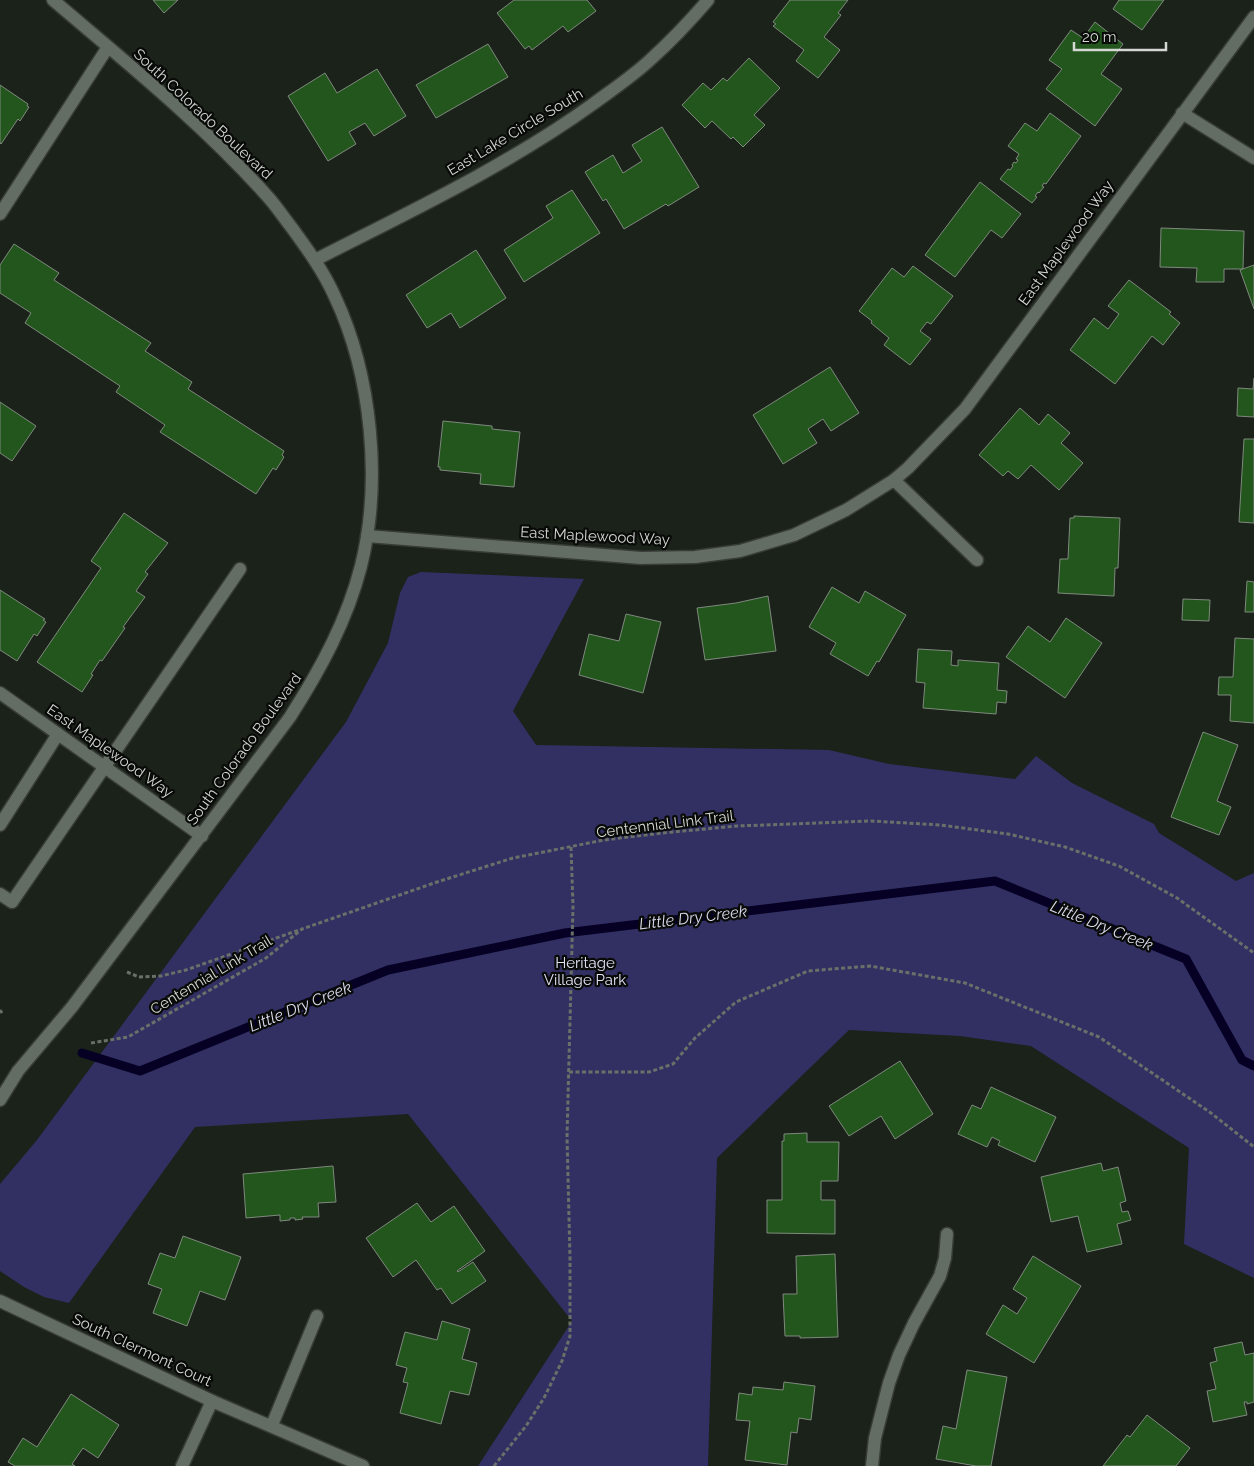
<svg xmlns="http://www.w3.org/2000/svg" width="1254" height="1466" font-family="Raleway,sans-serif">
  <rect width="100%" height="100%" fill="#1b221a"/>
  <path fill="#323063" d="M 421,572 L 584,579 L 513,711 L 536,745 L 829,750 L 889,764 L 1015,779 L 1036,756 L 1072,783 L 1154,824 L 1159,833 L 1236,881 L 1254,873 L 1254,1278 L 1184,1244 L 1189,1148 L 1031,1046 L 960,1036 L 849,1030 L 717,1158 L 708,1466 L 478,1466 L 572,1321 L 408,1114 L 195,1127 L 69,1303 L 44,1297 L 24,1287 L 0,1271 L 0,1184 L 37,1140 L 346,722 L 388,643 L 400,593 L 408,577 Z"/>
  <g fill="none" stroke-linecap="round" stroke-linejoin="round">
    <path stroke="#060025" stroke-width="9" d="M 82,1053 L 140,1071 L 388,970 L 565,933 L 995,881 L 1186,959 L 1242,1060 L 1254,1066"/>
  </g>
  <g fill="#22561c" stroke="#7f897e">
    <path d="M 153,0 L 178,0 L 164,13 Z"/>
    <path d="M 514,0 L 587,0 L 596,11 L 568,32 L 563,26 L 532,50 L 529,46 L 525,49 L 497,13 Z"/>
    <path d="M 790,0 L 848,0 L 838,13 L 841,15 L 824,37 L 840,50 L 818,78 L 796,61 L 804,50 L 773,26 L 776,24 L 773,22 Z"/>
    <path d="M 1119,0 L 1164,0 L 1142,30 L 1113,9 Z"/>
    <path d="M 1095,22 L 1123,44 L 1101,74 L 1122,89 L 1095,126 L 1046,89 L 1062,69 L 1049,60 L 1071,30 L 1083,38 Z"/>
    <path d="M 488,44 L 508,77 L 436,118 L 416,85 Z"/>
    <path d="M 749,58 L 780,88 L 754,115 L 765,125 L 743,147 L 733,137 L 731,139 L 712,121 L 705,128 L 682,105 L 703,83 L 711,90 L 723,78 L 727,81 Z"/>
    <path d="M 377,69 L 406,116 L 374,136 L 365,123 L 349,132 L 356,144 L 328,161 L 288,96 L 325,73 L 337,93 Z"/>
    <path d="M 0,85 L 28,104 L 27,106 L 29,107 L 20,121 L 18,119 L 1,144 L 0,143 Z"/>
    <path d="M 1050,113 L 1081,136 L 1046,184 L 1044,183 L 1042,186 L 1044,187 L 1039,193 L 1038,192 L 1035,196 L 1037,197 L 1032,203 L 1000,179 L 1008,169 L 1010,170 L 1013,166 L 1012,165 L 1014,162 L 1016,163 L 1018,160 L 1016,159 L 1019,154 L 1008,146 L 1025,123 L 1037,131 Z"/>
    <path d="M 662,127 L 699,187 L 668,206 L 666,204 L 624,229 L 606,199 L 603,201 L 585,172 L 613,155 L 623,173 L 642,161 L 632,145 Z"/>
    <path d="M 980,182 L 1021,214 L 1002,238 L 991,230 L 955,277 L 925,255 Z"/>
    <path d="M 572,190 L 600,233 L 524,282 L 504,250 L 553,218 L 546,206 Z"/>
    <path d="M 1161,228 L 1244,231 L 1243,269 L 1224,269 L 1224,282 L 1196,282 L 1197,268 L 1160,267 Z"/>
    <path d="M 14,244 L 59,273 L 54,280 L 151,343 L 145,351 L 192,382 L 188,389 L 284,451 L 282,455 L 284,457 L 276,470 L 273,468 L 256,494 L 160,432 L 165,425 L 116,392 L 120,386 L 25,323 L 31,313 L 0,293 L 0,265 Z"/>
    <path d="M 476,250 L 506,298 L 460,328 L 451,313 L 427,328 L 406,295 Z"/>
    <path d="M 1254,265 L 1254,309 L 1240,270 Z"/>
    <path d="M 913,266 L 953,296 L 931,324 L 927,322 L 920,331 L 931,339 L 910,365 L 884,345 L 889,338 L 871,323 L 872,321 L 859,311 L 892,268 L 904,277 Z"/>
    <path d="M 1129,280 L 1171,312 L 1169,314 L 1180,323 L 1163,345 L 1152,336 L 1115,384 L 1070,350 L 1094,318 L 1108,329 L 1119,314 L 1108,306 Z"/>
    <path d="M 830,367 L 859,413 L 831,431 L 823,419 L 808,429 L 817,443 L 783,464 L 753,415 Z"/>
    <path d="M 1254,378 L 1254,417 L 1237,416 L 1238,388 L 1253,389 Z"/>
    <path d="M 0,402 L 36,426 L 12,461 L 0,453 Z"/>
    <path d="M 1020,408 L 1039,425 L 1048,414 L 1070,433 L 1061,443 L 1083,463 L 1059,490 L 1031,465 L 1018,479 L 1008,471 L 1003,476 L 979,455 Z"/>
    <path d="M 443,421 L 492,426 L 492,429 L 520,432 L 514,487 L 480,484 L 481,474 L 440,470 L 440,467 L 438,467 Z"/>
    <path d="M 1244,439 L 1254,439 L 1254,523 L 1239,522 Z"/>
    <path d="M 124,513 L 168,543 L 145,572 L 148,574 L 136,591 L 145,597 L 123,627 L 125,628 L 102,661 L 100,660 L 91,674 L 93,675 L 82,692 L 37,662 L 101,568 L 91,561 Z"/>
    <path d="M 1074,516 L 1120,518 L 1118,568 L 1115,568 L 1114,596 L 1058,593 L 1060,559 L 1068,559 L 1070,518 L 1074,518 Z"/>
    <path d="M 1247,581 L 1254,582 L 1254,612 L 1245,612 Z"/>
    <path d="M 832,587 L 859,603 L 865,591 L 906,615 L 879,662 L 877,661 L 868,676 L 830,654 L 836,643 L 809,627 Z"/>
    <path d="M 0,590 L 45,619 L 43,620 L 46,622 L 37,636 L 34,634 L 17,661 L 0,650 Z"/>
    <path d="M 768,596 L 776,651 L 705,660 L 697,608 L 736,603 Z"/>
    <path d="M 1183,599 L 1210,600 L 1209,621 L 1182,620 Z"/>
    <path d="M 626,614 L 661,622 L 643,693 L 579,675 L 589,634 L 619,641 Z"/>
    <path d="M 1066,618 L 1102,643 L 1065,698 L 1006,657 L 1028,626 L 1050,642 Z"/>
    <path d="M 1235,638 L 1254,639 L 1254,723 L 1230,721 L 1231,695 L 1218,695 L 1219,677 L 1233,677 Z"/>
    <path d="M 918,649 L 952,651 L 951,665 L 958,666 L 958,660 L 999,663 L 997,690 L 1007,691 L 1006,703 L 997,702 L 996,714 L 923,708 L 925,683 L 916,682 Z"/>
    <path d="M 1203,732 L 1238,745 L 1217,801 L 1231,807 L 1219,835 L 1171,817 Z"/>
    <path d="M 900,1061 L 933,1114 L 895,1139 L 881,1116 L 849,1136 L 829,1106 Z"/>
    <path d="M 991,1087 L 1056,1117 L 1035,1162 L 998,1145 L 1000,1141 L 992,1137 L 987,1147 L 958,1134 L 972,1105 L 981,1109 Z"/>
    <path d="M 807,1133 L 807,1142 L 839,1142 L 838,1181 L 821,1181 L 821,1200 L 835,1200 L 835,1234 L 767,1233 L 767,1200 L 782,1200 L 782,1141 L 784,1141 L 784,1134 Z"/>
    <path d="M 1101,1163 L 1103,1171 L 1118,1167 L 1126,1201 L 1120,1203 L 1122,1212 L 1128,1211 L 1131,1220 L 1117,1224 L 1122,1244 L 1087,1252 L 1078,1216 L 1051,1222 L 1041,1177 Z"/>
    <path d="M 333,1166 L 336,1202 L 318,1203 L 319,1217 L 302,1217 L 303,1219 L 295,1220 L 295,1218 L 290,1218 L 290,1220 L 280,1221 L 280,1215 L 246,1218 L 243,1174 Z"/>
    <path d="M 417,1203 L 431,1222 L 454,1206 L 485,1251 L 457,1271 L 458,1272 L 473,1262 L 486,1281 L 452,1304 L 441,1288 L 437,1290 L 416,1260 L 393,1277 L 366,1238 Z"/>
    <path d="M 183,1236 L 241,1257 L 225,1300 L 200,1291 L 187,1326 L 153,1313 L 162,1289 L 148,1284 L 160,1253 L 175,1258 Z"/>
    <path d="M 835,1254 L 838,1337 L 800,1338 L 800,1336 L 785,1336 L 783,1294 L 797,1294 L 796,1256 Z"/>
    <path d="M 1033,1256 L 1081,1286 L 1034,1363 L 986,1334 L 1003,1305 L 1017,1314 L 1027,1298 L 1013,1289 Z"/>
    <path d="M 442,1321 L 470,1329 L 462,1359 L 477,1363 L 469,1395 L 450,1391 L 441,1424 L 400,1413 L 408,1383 L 403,1382 L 407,1368 L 396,1365 L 405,1332 L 437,1340 Z"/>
    <path d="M 1242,1342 L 1245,1355 L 1254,1353 L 1254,1402 L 1247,1404 L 1247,1402 L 1244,1402 L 1247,1415 L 1213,1422 L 1207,1391 L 1216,1389 L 1210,1363 L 1217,1361 L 1214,1348 Z"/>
    <path d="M 967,1370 L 1007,1377 L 991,1466 L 976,1466 L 936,1459 L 943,1426 L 956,1429 Z"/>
    <path d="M 784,1382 L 815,1386 L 811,1420 L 799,1418 L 797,1433 L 791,1432 L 787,1465 L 745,1460 L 750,1421 L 736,1420 L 739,1393 L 752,1395 L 753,1387 L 783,1390 Z"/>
    <path d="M 71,1394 L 119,1425 L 98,1458 L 83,1448 L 72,1464 L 75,1466 L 15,1466 L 8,1462 L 23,1438 L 37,1447 Z"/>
    <path d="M 1147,1415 L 1190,1448 L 1176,1466 L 1103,1466 L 1127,1435 L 1130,1437 Z"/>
  </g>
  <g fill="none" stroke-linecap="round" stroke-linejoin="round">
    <g stroke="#373c36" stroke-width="15">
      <g id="minor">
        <path d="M 53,0 C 127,63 204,125 268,197 C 277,207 284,218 292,228 C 308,250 324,272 335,297 C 372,376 382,482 361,566 C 347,621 320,670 290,717 L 72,1007"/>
        <path d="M 1182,113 L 1254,158"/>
        <path d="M 0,214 L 108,47"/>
        <path d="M 315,260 C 409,212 507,166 593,104 C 612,90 633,76 650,60 C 671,41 690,21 708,0"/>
        <path d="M 894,480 L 977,560"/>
        <path d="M 367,536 L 641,558 L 695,557 L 740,551 L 794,535 L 846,510 L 894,480 L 908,468 L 965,409 L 1254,17"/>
        <path d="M 0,693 L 202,836"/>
        <path d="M 0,825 L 58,734"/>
        <path d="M 0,894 L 12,902 L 240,569"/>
        <path d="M 0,1100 L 18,1071"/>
        <path d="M 0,1301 L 212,1401 L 363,1466"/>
        <path d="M 272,1425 L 317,1316"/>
        <path d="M 182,1466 L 212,1401"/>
        <path d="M 872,1466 L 875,1438 L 889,1383 L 899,1355 L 914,1323 L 940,1276 L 945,1258 L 947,1234"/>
      </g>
    </g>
    <g stroke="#697069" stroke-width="3" stroke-dasharray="4 2.5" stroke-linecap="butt">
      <path d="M 127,972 L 139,977 L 161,976 L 186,970 L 299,930"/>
      <path d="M 0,1010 L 2,1013"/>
      <path d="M 91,1043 L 128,1037 L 266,958 L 302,929 L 437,882 L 513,858 L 604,840 L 662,833 L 737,826 L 871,821 L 940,825 L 1008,834 L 1065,847 L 1119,866 L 1177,898 L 1254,953"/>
      <path d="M 569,1072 L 649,1072 L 673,1064 L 695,1038 L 736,1002 L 808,971 L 870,966 L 965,983 L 1099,1037 L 1211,1113 L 1254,1147"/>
      <path d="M 494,1466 L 526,1426 L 544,1398 L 562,1361 L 570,1336 L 570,1258 L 567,1136 L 573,906 L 571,847"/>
    </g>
    <use href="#minor" stroke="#646d63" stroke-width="12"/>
    <g stroke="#373c36" stroke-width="15" stroke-linecap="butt">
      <path id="minor-bridge" d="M 18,1071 L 72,1007"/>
    </g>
    <use href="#minor-bridge" stroke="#646d63" stroke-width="12"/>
  </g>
  <g text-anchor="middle" stroke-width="4.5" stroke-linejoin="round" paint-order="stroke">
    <g font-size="15" fill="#d3d8d3" stroke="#080a07">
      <text transform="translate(203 114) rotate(43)" y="5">South Colorado Boulevard</text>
      <text transform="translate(515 132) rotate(-31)" y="5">East Lake Circle South</text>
      <text transform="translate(1066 243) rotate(-54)" y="5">East Maplewood Way</text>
      <text transform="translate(595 536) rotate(3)" y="5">East Maplewood Way</text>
      <text transform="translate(244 749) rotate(-54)" y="5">South Colorado Boulevard</text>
      <text transform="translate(110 751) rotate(35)" y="5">East Maplewood Way</text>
      <text transform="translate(665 824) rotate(-7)" y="5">Centennial Link Trail</text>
      <text transform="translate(211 975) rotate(-31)" y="5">Centennial Link Trail</text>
      <text transform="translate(142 1350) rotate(25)" y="5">South Clermont Court</text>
    </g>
    <g font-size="15" fill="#e0e2f6" stroke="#080a07">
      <text x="585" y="968">Heritage<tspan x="585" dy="17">Village Park</tspan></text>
    </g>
    <g font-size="16" font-style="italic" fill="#dadbef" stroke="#080a07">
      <text transform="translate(693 917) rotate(-7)" y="6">Little Dry Creek</text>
      <text transform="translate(1102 925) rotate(22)" y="6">Little Dry Creek</text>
      <text transform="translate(300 1006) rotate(-22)" y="6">Little Dry Creek</text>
    </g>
  </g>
  <path d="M1074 42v8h92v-8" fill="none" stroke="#d3d8d3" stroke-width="2.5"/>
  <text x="1082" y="42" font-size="15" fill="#d3d8d3" stroke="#080a07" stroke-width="4" paint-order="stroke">20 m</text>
</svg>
